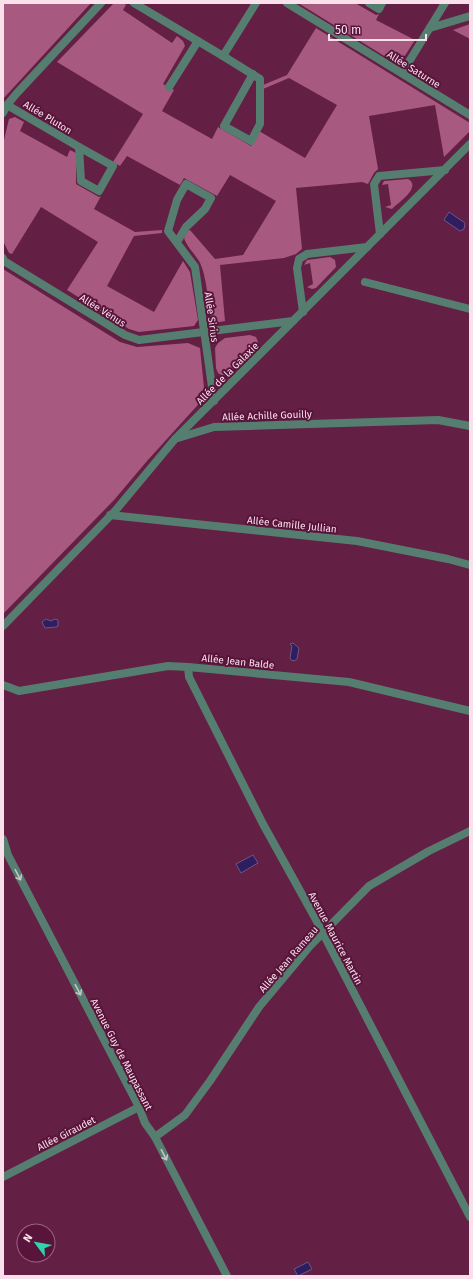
<svg xmlns="http://www.w3.org/2000/svg" width="473" height="1279" font-family="'Fira Sans',sans-serif">
  <rect width="100%" height="100%" fill="#641f44"/>
  <g fill="#a7597f">
    <path d="M 3,3 L 91,3 L 3,99 Z"/>
    <path d="M 114,3 L 123,3 L 126,5 L 123,10 L 172,43 L 177,36 L 183,41 L 185,46 L 163,84 L 174,90 L 162,111 L 212,139 L 218,127 L 251,146 L 259,131 L 305,158 L 337,105 L 289,78 L 263,89 L 263,85 L 287,75 L 316,28 L 470,123 L 470,131 L 444,157 L 435,105 L 369,116 L 378,169 L 374,173 L 368,184 L 362,182 L 296,188 L 302,249 L 296,254 L 284,258 L 220,265 L 225,321 L 215,323 L 211,320 C 208,304 207,275 199,261 C 194,253 187,247 184,238 L 187,231 L 190,230 L 215,259 L 243,255 L 276,201 L 230,175 L 217,196 L 184,178 L 180,185 L 127,156 L 120,166 L 113,162 L 143,114 L 57,62 Z"/>
    <path d="M 298,3 L 355,3 L 376,15 L 379,14 L 376,20 L 415,40 L 399,65 Z"/>
    <path d="M 470,24 L 470,39 L 453,30 Z"/>
    <path d="M 15,117 L 24,122 L 20,131 L 67,157 L 70,150 L 76,153 L 76,184 L 99,197 L 101,196 L 94,209 L 135,232 L 162,230 L 162,233 L 134,236 L 107,286 L 154,312 L 183,261 L 190,272 L 198,320 L 194,326 L 139,332 L 129,329 L 67,290 L 98,242 L 41,207 L 12,254 L 9,253 L 3,241 L 3,144 L 9,119 Z"/>
    <path d="M 408,179 C 422,187 399,202 392,209 L 385,207 L 391,205 L 388,184 L 382,185 L 384,181 Z"/>
    <path d="M 330,257 L 335,260 L 336,267 L 316,288 L 312,289 L 307,287 L 313,284 L 310,263 L 304,265 L 307,260 Z"/>
    <path d="M 3,269 L 120,342 L 137,347 L 188,343 L 200,348 L 205,397 L 147,461 L 114,500 L 3,614 Z"/>
    <path d="M 250,335 L 256,337 L 258,342 L 255,349 L 227,375 L 223,376 L 218,373 L 216,368 L 215,348 L 218,343 L 225,338 Z"/>
  </g>
  <g fill="#2e1d5f" stroke="#6b5889">
    <path d="M 449,212 L 465,223 L 464,229 L 460,231 L 444,220 Z"/>
    <path d="M 46,619 L 51,621 L 55,619 L 58,620 L 58,626 L 56,627 L 45,628 L 42,622 Z"/>
    <path d="M 293,643 L 299,648 L 297,659 L 294,661 L 291,660 L 290,658 L 292,646 L 290,644 Z"/>
    <path d="M 253,855 L 258,863 L 241,873 L 236,864 Z"/>
    <path d="M 308,1262 L 312,1269 L 298,1276 L 294,1269 Z"/>
  </g>
  <g fill="none" stroke-linecap="round" stroke-linejoin="round">
    <g stroke="#567e70" stroke-width="8">
      <path d="M 134,3 L 223,56 L 256,3"/>
      <path d="M 287,3 L 470,115"/>
      <path d="M 369,3 L 379,9 L 382,3"/>
      <path d="M 430,28 L 470,16"/>
      <path d="M 223,56 L 260,79 L 260,124 L 251,141 L 224,126 L 253,74"/>
      <path d="M 402,73 L 445,3"/>
      <path d="M 169,87 L 198,41"/>
      <path d="M 7,105 L 79,147 L 113,166 L 99,191 L 81,181 L 79,147"/>
      <path d="M 3,113 L 7,105 L 17,93 L 101,3"/>
      <path d="M 380,234 L 374,184 L 379,176 L 445,170"/>
      <path d="M 177,242 L 186,227 L 205,209 L 211,198 L 186,184 L 177,200 L 168,231 L 195,267 L 214,401"/>
      <path d="M 3,258 L 4,261 L 125,335 L 139,340 L 293,321"/>
      <path d="M 365,282 L 470,309"/>
      <path d="M 303,312 L 297,268 L 299,259 L 307,254 L 367,247"/>
      <path d="M 178,438 L 214,427 L 438,420 L 470,426"/>
      <path d="M 110,515 L 357,541 L 448,559 L 470,565"/>
      <path d="M 3,626 L 115,511 L 175,439 L 470,144"/>
      <path d="M 188,667 L 189,677 L 263,824 L 314,916 L 470,1217"/>
      <path d="M 3,839 L 8,855 L 139,1107 L 145,1123 L 155,1137 L 227,1276"/>
      <path d="M 155,1137 L 185,1115 L 210,1081 L 259,1007 L 310,946 L 369,886 L 429,851 L 470,831"/>
      <path d="M 3,1177 L 139,1107"/>
    </g>
    <path stroke="#567e70" stroke-width="8" d="M 3,685 L 19,691 L 168,666 L 188,667 L 349,682 L 470,711"/>
  </g>
  <defs><path id="oneway-shaft" d="M-6 0H5M1.5-3L5.5 0L1.5 3" fill="none" stroke-width="1.6" stroke-linecap="round" stroke-linejoin="round"/></defs>
  <g stroke="#c9c3c6">
    <use href="#oneway-shaft" transform="translate(18 875) rotate(62)"/>
    <use href="#oneway-shaft" transform="translate(78 990) rotate(62)"/>
    <use href="#oneway-shaft" transform="translate(164 1155) rotate(63)"/>
  </g>
  <g text-anchor="middle" stroke-width="4" stroke-linejoin="round" paint-order="stroke">
    <g font-size="10" fill="#fae0eb" stroke="#58143a">
      <text transform="translate(414 69) rotate(32)" y="4">Allée Saturne</text>
      <text transform="translate(48 117) rotate(31)" y="4">Allée Pluton</text>
      <text transform="translate(103 310) rotate(32)" y="4">Allée Vénus</text>
      <text transform="translate(212 317) rotate(82)" y="4">Allée Sirius</text>
      <text transform="translate(227 373) rotate(-45)" y="4">Allée de la Galaxie</text>
      <text transform="translate(267 415) rotate(-2)" y="4">Allée Achille Gouilly</text>
      <text transform="translate(292 524) rotate(6)" y="4">Allée Camille Jullian</text>
      <text transform="translate(238 661) rotate(6)" y="4">Allée Jean Balde</text>
      <text transform="translate(336 938) rotate(62)" y="4">Avenue Maurice Martin</text>
      <text transform="translate(288 959) rotate(-49)" y="4">Allée Jean Rameau</text>
      <text transform="translate(122 1054) rotate(63)" y="4">Avenue Guy de Maupassant</text>
      <text transform="translate(66 1133) rotate(-27)" y="4">Allée Giraudet</text>
    </g>
  </g>
  <rect width="473" height="1279" fill="none" stroke="#fae0eb" stroke-width="8"/>
  <g transform="translate(36 1243) rotate(302)"><circle r="19" fill="#58143a" stroke="#996681"/>
  <path d="M0-3L7 15L0 10L-7 15Z" fill="#2fd4aa"/>
  <text y="-6" font-size="11" font-weight="bold" text-anchor="middle" fill="#fae0eb">N</text>
  </g>
  <path d="M329 34v6h97v-6" fill="none" stroke="#fae0eb" stroke-width="2"/>
  <text x="335" y="34" font-size="12" fill="#fae0eb" stroke="#58143a" stroke-width="3" paint-order="stroke">50 m</text>
</svg>
